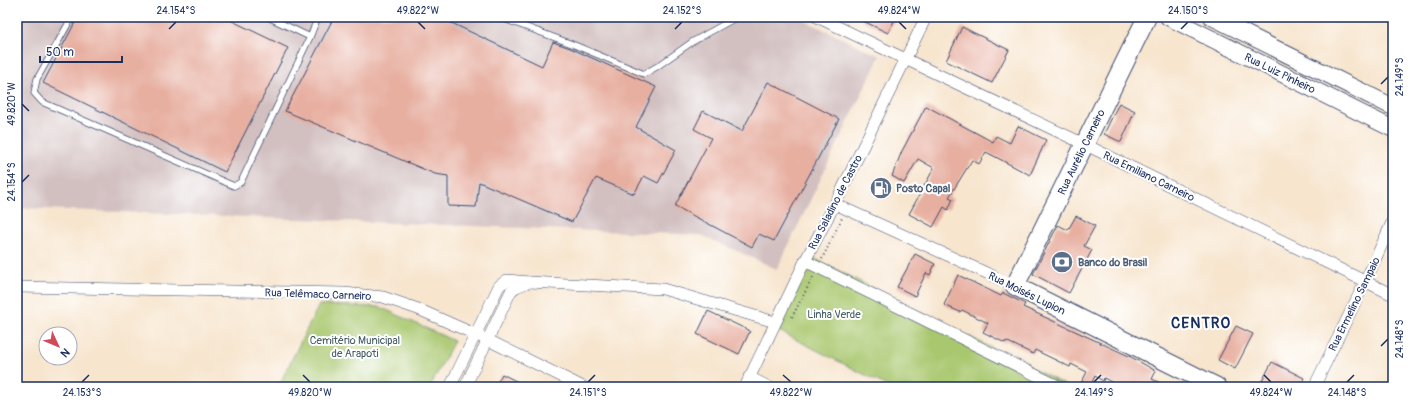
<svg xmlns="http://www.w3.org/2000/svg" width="1410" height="404" font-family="Pangolin,sans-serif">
  <rect width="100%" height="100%" fill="#fff"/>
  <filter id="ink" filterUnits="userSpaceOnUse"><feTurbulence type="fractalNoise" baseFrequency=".025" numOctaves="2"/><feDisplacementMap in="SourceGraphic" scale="8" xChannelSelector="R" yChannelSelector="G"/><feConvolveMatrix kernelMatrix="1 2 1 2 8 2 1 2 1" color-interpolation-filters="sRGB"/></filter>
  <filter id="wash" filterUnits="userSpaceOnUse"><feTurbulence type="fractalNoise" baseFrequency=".012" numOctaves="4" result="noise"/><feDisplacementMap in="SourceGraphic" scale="16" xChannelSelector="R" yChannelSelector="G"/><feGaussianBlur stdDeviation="0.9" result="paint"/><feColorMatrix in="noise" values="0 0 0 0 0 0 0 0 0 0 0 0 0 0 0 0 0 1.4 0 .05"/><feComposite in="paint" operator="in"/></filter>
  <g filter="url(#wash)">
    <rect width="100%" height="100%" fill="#f7e5ce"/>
    <path fill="#d2bfc0" d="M 17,17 L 797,17 L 880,56 L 777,269 L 701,235 L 17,208 Z"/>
    <g fill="#a9c76e" stroke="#627b66">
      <path d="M 813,258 L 1069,387 L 889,387 L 777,330 Z"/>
      <path d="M 319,305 L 380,307 L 454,341 L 430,387 L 278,387 Z"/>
    </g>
    <g id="blocks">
      <g fill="#e7afa0">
        <path d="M 78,17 L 224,17 L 288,48 L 225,172 L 43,83 Z"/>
        <path d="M 334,17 L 439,17 L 542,66 L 553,42 L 570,48 L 656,87 L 636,127 L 676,150 L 658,183 L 644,176 L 634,194 L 596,178 L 572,222 L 479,182 L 476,207 L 448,206 L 448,176 L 435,174 L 285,111 Z"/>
        <path d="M 855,17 L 896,17 L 888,33 Z"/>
        <path d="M 962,27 L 1009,50 L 992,83 L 946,61 Z"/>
        <path d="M 768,82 L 839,119 L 774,241 L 759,234 L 752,247 L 675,206 L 711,138 L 694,129 L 703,111 L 742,131 Z"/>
        <path d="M 1119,103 L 1135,111 L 1121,142 L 1104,134 Z"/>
        <path d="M 926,106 L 993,142 L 996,136 L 1010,143 L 1018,126 L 1046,140 L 1030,175 L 986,152 L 979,164 L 972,160 L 949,197 L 953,199 L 948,210 L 944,207 L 933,227 L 909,214 L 934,168 L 918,159 L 904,183 L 892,176 L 902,151 Z"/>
        <path d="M 1076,216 L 1095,226 L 1084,246 L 1092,250 L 1069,293 L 1033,274 L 1058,225 L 1068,230 Z"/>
        <path d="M 915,254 L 935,264 L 930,275 L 926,273 L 915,296 L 897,287 Z"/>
        <path d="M 958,275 L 1001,296 L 1003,293 L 1025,304 L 1023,307 L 1131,357 L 1156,371 L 1152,379 L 1168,387 L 1120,387 L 1104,378 L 1103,381 L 1095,376 L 1090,387 L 1079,387 L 1087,372 L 1071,364 L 1070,367 L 1035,350 L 1033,354 L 1006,341 L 1005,343 L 983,332 L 988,323 L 962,310 L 960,312 L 944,305 Z"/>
        <path d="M 708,311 L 750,331 L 739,354 L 697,334 Z"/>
        <path d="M 1236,326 L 1253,334 L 1235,369 L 1218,360 Z"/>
        <path d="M 1272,362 L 1304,378 L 1300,387 L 1259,387 Z"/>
        <path d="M 502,374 L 528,387 L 495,387 Z"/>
      </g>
    </g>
  </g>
  <g filter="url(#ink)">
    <use href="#blocks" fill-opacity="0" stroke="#3c4a6f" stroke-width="1"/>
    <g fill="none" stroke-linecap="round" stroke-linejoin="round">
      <g stroke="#3c4a6f" stroke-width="7">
        <g id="lane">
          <path d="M 72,17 L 37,79 L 34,93 L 42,102 L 234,186 L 241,182 L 310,37 L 318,17"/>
          <path d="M 268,17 L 310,37"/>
          <path d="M 499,17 L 572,44 L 644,74 L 658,66 L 692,42 L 737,17"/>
        </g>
      </g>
      <g stroke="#3c4a6f" stroke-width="12">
        <g id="street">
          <path d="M 817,17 L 1084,144 L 1393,295"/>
          <path d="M 835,204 L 1015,286"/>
          <path d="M 805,261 L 1060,387"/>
          <path d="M 529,282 L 663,289 L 775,322"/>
          <path d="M 17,287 L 344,293 L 383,297 L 418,309 L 488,340 L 583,387"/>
          <path d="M 749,377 L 769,387"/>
          <path d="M 450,387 L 499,286 L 507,280 L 529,282 L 516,287 L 511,291 L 465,387"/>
          <path d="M 745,387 L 805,261 L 835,204 L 926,17"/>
          <path d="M 1314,387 L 1365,282 L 1393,220"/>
        </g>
      </g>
      <g stroke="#3c4a6f" stroke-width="18">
        <g id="secondary">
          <path d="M 1168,17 L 1393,129"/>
          <path d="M 1212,17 L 1393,107"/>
        </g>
      </g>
      <g stroke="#3c4a6f" stroke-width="20">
        <path id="primary" d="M 1147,17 L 1015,286 L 1217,387"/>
      </g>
      <g stroke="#3c4a6f" stroke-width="2" stroke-dasharray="1 3" stroke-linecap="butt">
        <path d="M 822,259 L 842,218"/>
        <path d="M 792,317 L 813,277"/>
      </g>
      <use href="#lane" stroke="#fff" stroke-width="5.5"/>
      <use href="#street" stroke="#fff" stroke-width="11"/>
      <use href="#secondary" stroke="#fff" stroke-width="16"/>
      <use href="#primary" stroke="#fff" stroke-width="18"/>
    </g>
  </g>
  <path fill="none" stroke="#1b2f5e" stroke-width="1.5" d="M 418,22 L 425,29M 899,22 L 906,29M 169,29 L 176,22M 675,29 L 682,22M 1181,29 L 1188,22M 1381,84 L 1388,77M 22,104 L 29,111M 22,182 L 29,175M 1381,346 L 1388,339M 303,375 L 310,382M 783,375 L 791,382M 1264,375 L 1271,382M 82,382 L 89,375M 588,382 L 595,375M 1094,382 L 1101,375M 1347,382 L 1354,375"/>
  <defs>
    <g id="fuel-disc" transform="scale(1.15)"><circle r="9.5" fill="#5c6f8a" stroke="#fff"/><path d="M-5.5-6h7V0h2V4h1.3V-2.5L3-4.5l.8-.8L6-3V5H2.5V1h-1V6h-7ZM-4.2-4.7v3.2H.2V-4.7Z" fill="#fff"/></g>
    <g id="bank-disc" transform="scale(1.15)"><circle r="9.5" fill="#5c6f8a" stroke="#fff"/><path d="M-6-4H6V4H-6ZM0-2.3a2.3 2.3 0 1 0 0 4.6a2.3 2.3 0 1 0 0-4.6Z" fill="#fff"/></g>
  </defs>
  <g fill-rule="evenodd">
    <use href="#fuel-disc" x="881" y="188"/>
    <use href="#bank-disc" x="1062" y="262"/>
  </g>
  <g text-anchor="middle" stroke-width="4" stroke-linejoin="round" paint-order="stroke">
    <g font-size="11" fill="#1b2f5e" stroke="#fff">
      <text transform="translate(1280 73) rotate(26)" y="4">Rua Luiz Pinheiro</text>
      <text transform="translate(1081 152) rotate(-64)" y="4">Rua Aurélio Carneiro</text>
      <text transform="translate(1149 176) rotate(26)" y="4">Rua Emiliano Carneiro</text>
      <text transform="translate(835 202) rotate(-63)" y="4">Rua Saladino de Castro</text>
      <text transform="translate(1027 293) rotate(26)" y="4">Rua Moisés Lupion</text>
      <text transform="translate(318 294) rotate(2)" y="4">Rua Telêmaco Carneiro</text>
      <text transform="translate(1354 304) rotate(-64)" y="4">Rua Ermelino Sampaio</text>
    </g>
    <g font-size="11" font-weight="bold" fill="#4e5e75" stroke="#fff" text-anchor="start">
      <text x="896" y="192">Posto Capal</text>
      <text x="1078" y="266">Banco do Brasil</text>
    </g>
    <g font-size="11" fill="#465d63" stroke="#fff">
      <text x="834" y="318">Linha Verde</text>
      <text x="355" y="344">Cemitério Municipal<tspan x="355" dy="13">de Arapoti</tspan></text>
    </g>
    <g font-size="15" font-weight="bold" letter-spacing="1" fill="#1b2f5e" stroke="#fff">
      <text x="1201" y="328">CENTRO</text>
    </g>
  </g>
  <rect width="1410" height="404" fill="none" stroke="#fff" stroke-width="44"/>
  <g transform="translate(58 346) rotate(134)"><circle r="19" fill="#ffffff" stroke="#a4acbf"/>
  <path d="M0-3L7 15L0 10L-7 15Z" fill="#d1495b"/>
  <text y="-6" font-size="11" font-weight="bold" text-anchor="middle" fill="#1b2f5e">N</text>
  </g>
  <path d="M40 56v6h82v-6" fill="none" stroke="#1b2f5e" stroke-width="2"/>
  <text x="46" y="56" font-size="12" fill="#1b2f5e" stroke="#ffffff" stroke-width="3" paint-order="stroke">50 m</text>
  <rect x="22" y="22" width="1366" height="360" fill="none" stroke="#1b2f5e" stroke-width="1.5"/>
  <g font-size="10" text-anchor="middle" fill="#1b2f5e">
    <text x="176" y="14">24.154°S</text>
    <text x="418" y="14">49.822°W</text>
    <text x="682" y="14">24.152°S</text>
    <text x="899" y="14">49.824°W</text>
    <text x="1188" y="14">24.150°S</text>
    <text transform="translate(1399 77) rotate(-90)" y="4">24.149°S</text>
    <text transform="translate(11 104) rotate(-90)" y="4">49.820°W</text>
    <text transform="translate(11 182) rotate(-90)" y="4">24.154°S</text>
    <text transform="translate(1399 339) rotate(-90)" y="4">24.148°S</text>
    <text x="82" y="396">24.153°S</text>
    <text x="310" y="396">49.820°W</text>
    <text x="588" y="396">24.151°S</text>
    <text x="791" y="396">49.822°W</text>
    <text x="1094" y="396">24.149°S</text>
    <text x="1271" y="396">49.824°W</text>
    <text x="1347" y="396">24.148°S</text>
  </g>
</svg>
